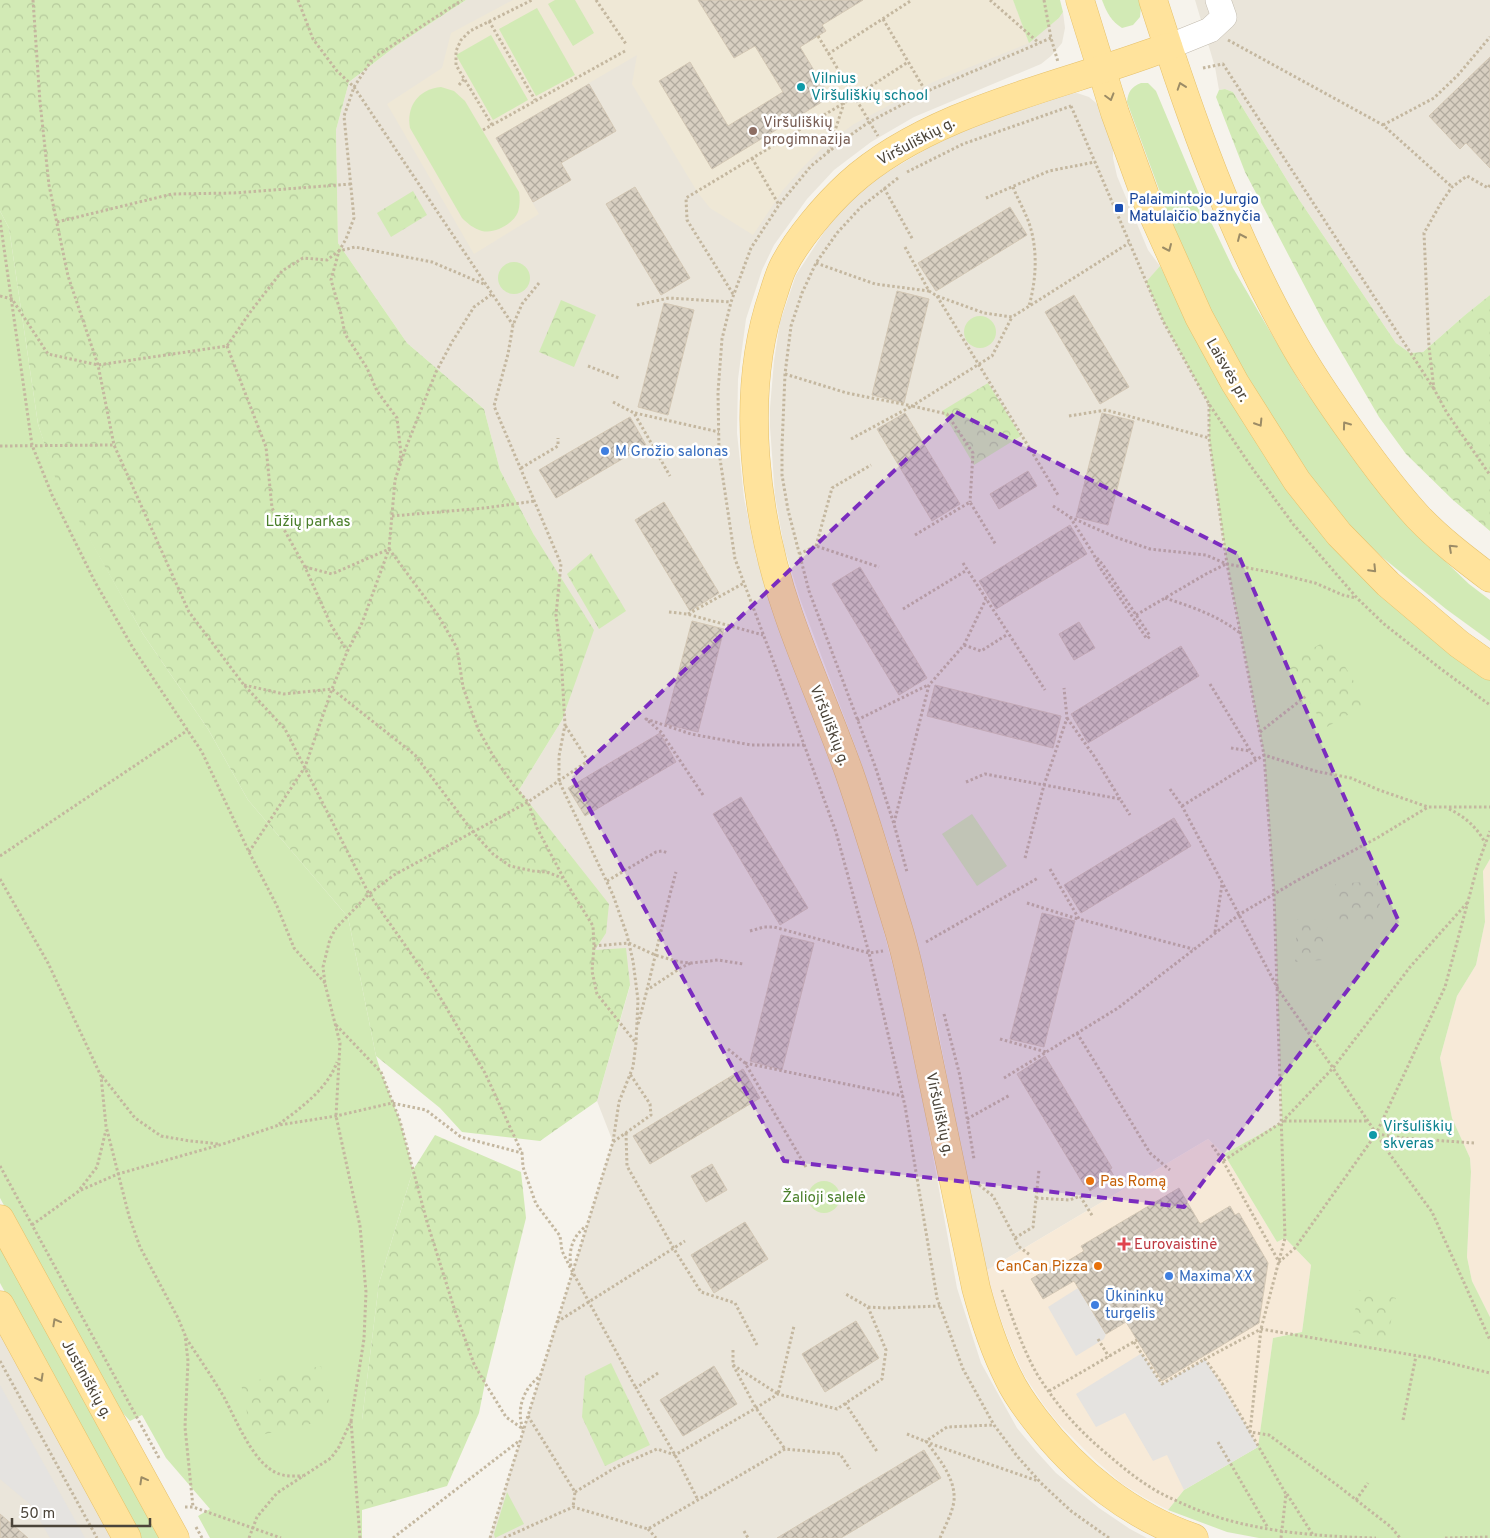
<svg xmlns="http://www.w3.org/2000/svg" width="1490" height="1538" font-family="Overpass,sans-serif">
  <defs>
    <pattern id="forest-crowns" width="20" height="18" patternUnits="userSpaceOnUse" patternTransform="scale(1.25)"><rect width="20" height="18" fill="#d2eab5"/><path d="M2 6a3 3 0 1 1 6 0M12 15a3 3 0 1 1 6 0" fill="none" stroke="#b6ca9c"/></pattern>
    <pattern id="building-cross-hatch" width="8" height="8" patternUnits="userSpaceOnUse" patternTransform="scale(1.25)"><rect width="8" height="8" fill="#d8cfc1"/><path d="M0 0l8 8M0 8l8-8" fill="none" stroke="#b1aa9e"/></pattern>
  </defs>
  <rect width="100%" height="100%" fill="#f6f3ec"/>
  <g fill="#eae5da">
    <path d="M 466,0 L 1013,0 L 1029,42 L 1059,18 L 1063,12 L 1065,28 L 1062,43 L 1051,56 L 1041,64 L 914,117 L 871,142 L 834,170 L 807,199 L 774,245 L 762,270 L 746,319 L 738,379 L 737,433 L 744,498 L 756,556 L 775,618 L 835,774 L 865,861 L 899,989 L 924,1107 L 957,1288 L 981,1363 L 1017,1428 L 1036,1451 L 1056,1473 L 1099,1508 L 1130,1529 L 1147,1538 L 490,1538 L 613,1142 L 597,1101 L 630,986 L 599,988 L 528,802 L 519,790 L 562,720 L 534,535 L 500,470 L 484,409 L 407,343 L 338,243 L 336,130 L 349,82 L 396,46 Z"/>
    <path d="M 1195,0 L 1490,0 L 1490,295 L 1465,315 L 1423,352 L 1410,353 L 1396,343 L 1298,198 L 1233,92 L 1225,89 L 1219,90 L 1215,67 Z"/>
    <path d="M 1077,93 L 1089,97 L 1102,108 L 1113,133 L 1113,158 L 1117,176 L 1148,250 L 1160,266 L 1146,283 L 1163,321 L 1209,404 L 1209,438 L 1227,564 L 1264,755 L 1274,894 L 1282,1122 L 1224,1154 L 1208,1139 L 984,1272 L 938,1029 L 927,981 L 890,850 L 857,751 L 800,599 L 784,547 L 775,496 L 770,427 L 770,408 L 774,361 L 780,322 L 796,275 L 832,220 L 857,193 L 879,177 L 930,147 L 981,123 L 1058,95 Z"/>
    <path d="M 0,1324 L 117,1538 L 0,1538 Z"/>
  </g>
  <g fill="#f7ead8">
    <path d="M 1490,859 L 1490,1317 L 1472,1281 L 1467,1257 L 1471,1172 L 1470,1158 L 1452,1118 L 1440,1058 L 1457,996 L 1476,965 L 1485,922 L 1483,870 Z"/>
    <path d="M 1208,1139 L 1224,1154 L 1277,1242 L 1285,1238 L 1311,1265 L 1302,1332 L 1273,1338 L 1258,1447 L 1184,1490 L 1168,1510 L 1145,1498 L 1121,1483 L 1093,1458 L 1058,1423 L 1043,1404 L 1024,1375 L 1009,1342 L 984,1272 Z"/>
  </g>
  <path fill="#efe8d6" d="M 513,0 L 1013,0 L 1029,43 L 933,82 L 854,124 L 824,146 L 803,167 L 783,190 L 753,235 L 710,208 L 698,193 L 632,84 L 637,55 L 495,138 L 539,214 L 474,254 L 387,104 L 442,68 L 451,33 Z"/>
  <g fill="#d2eab5">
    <path d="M 555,0 L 575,0 L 594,33 L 573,46 L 548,4 Z"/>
    <path d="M 1013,0 L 1060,0 L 1063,12 L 1059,18 L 1029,43 Z"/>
    <path d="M 1102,0 L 1139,0 L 1141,7 L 1140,17 L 1133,25 L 1122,28 C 1111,21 1107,13 1102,0 Z"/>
    <path d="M 537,8 L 575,75 L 536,96 L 499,29 Z"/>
    <path d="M 491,35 L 528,100 L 493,120 L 456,55 Z"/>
    <path d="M 1141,83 L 1148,83 L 1156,91 L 1211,222 L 1233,268 L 1302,386 L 1362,470 L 1445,561 L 1469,584 L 1490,600 L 1490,641 L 1446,609 L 1382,557 L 1340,516 L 1298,459 L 1261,403 L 1228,345 L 1179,244 L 1127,102 C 1128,92 1131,87 1141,83 Z"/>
    <path d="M 441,87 L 454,91 L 465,101 L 519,192 C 520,198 520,205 518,212 C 513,224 495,234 482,231 C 474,229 467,223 462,218 L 410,128 C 406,107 418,89 441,87 Z"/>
    <path d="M 0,211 L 9,228 L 38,424 L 57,480 L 143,634 L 208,729 L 248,800 L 348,917 L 376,1056 L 381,1072 L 400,1121 L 413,1170 L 379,1283 L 362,1420 L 362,1538 L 210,1538 L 198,1516 L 210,1509 L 166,1458 L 142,1415 L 130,1421 L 109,1398 L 0,1198 Z"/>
    <circle cx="514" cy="278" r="16"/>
    <path d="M 1160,266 L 1219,380 L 1444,646 L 1490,680 L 1490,859 L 1483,871 L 1485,922 L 1476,965 L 1457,996 L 1440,1058 L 1452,1118 L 1470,1158 L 1471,1172 L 1467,1257 L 1472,1281 L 1490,1317 L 1490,1538 L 1259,1538 L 1227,1532 L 1168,1510 L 1184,1490 L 1258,1447 L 1273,1338 L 1302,1332 L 1311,1265 L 1285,1238 L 1277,1242 L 1224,1154 L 1282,1122 L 1274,894 L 1264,755 L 1227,564 L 1209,438 L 1209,404 L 1163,321 L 1146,282 Z"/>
    <circle cx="980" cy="332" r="16"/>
    <path d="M 972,814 L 1007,866 L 977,886 L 942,834 Z"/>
    <circle cx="824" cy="1197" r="16"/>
    <path d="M 0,1242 L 162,1538 L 139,1538 L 0,1283 Z"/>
    <path d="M 507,1492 L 524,1524 L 495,1538 L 494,1534 Z"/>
  </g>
  <g fill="url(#forest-crowns)">
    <path d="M 0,0 L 466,0 L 396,46 L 349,82 L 336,130 L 338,243 L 407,343 L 484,409 L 500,470 L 534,535 L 594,630 L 562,720 L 519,790 L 609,904 L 606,933 L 595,950 L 626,948 L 630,985 L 597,1101 L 540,1141 L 462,1132 L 440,1108 L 376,1056 L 348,917 L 248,800 L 208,729 L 143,634 L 56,480 L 38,424 L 9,228 L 0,211 Z"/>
    <path d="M 1225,89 L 1233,92 L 1298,198 L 1396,343 L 1410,353 L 1423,352 L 1465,315 L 1490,295 L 1490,531 L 1453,500 L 1406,454 L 1379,417 L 1323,321 L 1245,172 L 1216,97 L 1219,90 Z"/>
    <path d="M 413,191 L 427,215 L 391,237 L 377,213 Z"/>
    <path d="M 561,300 L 596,315 L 574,367 L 539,352 Z"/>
    <path d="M 988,383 L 1021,436 L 974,465 L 942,411 Z"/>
    <path d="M 591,553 L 626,611 L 599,629 L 567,574 Z"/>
    <path d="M 1329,639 L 1367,704 L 1325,728 L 1287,663 Z"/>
    <path d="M 1378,881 L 1381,922 L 1338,925 L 1335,884 Z"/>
    <path d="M 1297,919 L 1328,920 L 1323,960 L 1295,962 Z"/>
    <path d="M 435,1135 L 521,1172 L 526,1218 L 485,1383 L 479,1413 L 447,1486 L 362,1510 L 362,1420 L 379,1283 L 413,1170 Z"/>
    <path d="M 1359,1290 L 1396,1298 L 1387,1339 L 1351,1332 Z"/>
    <path d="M 611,1363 L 650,1445 L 605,1466 L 582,1417 L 585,1376 Z"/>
    <path d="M 321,1366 L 333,1419 L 252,1437 L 241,1384 Z"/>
  </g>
  <g fill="#e5e3e0">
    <path d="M 1078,1288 L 1106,1334 L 1104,1339 L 1076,1356 L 1048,1307 Z"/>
    <path d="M 1142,1353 L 1162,1384 L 1205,1359 L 1250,1432 L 1258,1447 L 1184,1490 L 1167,1455 L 1153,1461 L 1125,1413 L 1096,1427 L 1076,1394 Z"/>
    <path d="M 0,1385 L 85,1538 L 50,1538 L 31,1505 L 0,1479 Z"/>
  </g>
  <g fill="url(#building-cross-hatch)" stroke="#d3c7b4">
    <path d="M 698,0 L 863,0 L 822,25 L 826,31 L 800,47 L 830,97 L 712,169 L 659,81 L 690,62 L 728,126 L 783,92 L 755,46 L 734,58 Z"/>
    <path d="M 1490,57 L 1490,168 L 1466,143 L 1460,149 L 1429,116 Z"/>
    <path d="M 589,84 L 616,131 L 561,163 L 571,180 L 533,202 L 496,138 Z"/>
    <path d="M 635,187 L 690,278 L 661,295 L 606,204 Z"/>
    <path d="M 1010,207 L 1027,235 L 936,291 L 918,263 Z"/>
    <path d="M 897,291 L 929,299 L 904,403 L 872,395 Z"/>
    <path d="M 1074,295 L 1129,387 L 1100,404 L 1045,312 Z"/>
    <path d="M 664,303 L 694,310 L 668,415 L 638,407 Z"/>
    <path d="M 905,413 L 960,504 L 932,521 L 877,429 Z"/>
    <path d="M 1102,413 L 1134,421 L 1108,525 L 1076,517 Z"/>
    <path d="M 630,417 L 646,445 L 556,498 L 539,470 Z"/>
    <path d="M 1028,471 L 1037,486 L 999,509 L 990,494 Z"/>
    <path d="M 664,502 L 719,593 L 690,611 L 635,520 Z"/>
    <path d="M 1070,525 L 1087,554 L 996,609 L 979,581 Z"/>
    <path d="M 860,567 L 927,678 L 899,695 L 832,584 Z"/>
    <path d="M 692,621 L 724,629 L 698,732 L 665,724 Z"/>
    <path d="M 1079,622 L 1095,648 L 1074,660 L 1059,634 Z"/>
    <path d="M 1181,646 L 1199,676 L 1088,743 L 1071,714 Z"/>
    <path d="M 935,685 L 1061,716 L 1053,748 L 927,716 Z"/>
    <path d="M 660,733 L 676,762 L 585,816 L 568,788 Z"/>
    <path d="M 741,797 L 808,908 L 780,925 L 713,814 Z"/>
    <path d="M 1174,818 L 1191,846 L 1081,913 L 1064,885 Z"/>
    <path d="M 1042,913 L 1075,921 L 1044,1047 L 1010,1039 Z"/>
    <path d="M 781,935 L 814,943 L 782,1070 L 750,1061 Z"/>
    <path d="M 1045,1056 L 1112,1168 L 1110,1169 L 1114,1176 L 1090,1191 L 1086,1184 L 1084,1185 L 1017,1074 Z"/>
    <path d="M 743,1069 L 760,1098 L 650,1164 L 633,1136 Z"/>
    <path d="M 712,1164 L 727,1190 L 706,1202 L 691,1176 Z"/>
    <path d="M 1179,1188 L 1200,1224 L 1230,1206 L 1235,1215 L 1239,1213 L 1268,1263 L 1259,1323 L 1162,1381 L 1126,1322 L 1106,1334 L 1074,1281 L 1043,1299 L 1031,1279 L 1051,1267 L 1053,1270 L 1084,1251 L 1081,1246 Z"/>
    <path d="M 745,1222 L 768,1259 L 714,1293 L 691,1255 Z"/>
    <path d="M 856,1321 L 879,1358 L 825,1392 L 802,1354 Z"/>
    <path d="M 714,1366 L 737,1404 L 683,1436 L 660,1400 Z"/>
    <path d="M 924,1450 L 941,1478 L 841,1538 L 777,1538 Z"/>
    <path d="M 0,1514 L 28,1538 L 0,1538 Z"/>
  </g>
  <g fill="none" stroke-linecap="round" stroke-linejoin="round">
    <g stroke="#c2bbae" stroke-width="26">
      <path id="minor" d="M 1168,47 L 1210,30 L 1224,17 L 1218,0"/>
    </g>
    <g stroke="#e6c16a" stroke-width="29">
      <g id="major">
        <path d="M 1080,0 L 1115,113 L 1147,201 L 1199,317 L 1235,383 L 1297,481 L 1339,534 L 1388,584 L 1459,644 L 1490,666"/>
        <path d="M 1153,0 C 1190,116 1231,233 1291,339 C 1310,373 1332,405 1355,437 C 1375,465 1395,492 1418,517 C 1440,540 1465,559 1490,578"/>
        <path d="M 1168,47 C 1144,55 1120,64 1096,71 C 1014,97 914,125 849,184 C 826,205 797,239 783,267 C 779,275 776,286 773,295 C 739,394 755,519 789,616 C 807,668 830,719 849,772 C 867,824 883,878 899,931 C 911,972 919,1015 928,1057 C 944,1134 960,1211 976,1288 C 984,1318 994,1349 1008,1377 C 1015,1392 1025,1406 1035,1419 C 1076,1473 1130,1516 1194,1538"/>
        <path d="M 0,1219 L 175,1538"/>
        <path d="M 0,1305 L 127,1538"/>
      </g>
    </g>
    <g stroke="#c4b79f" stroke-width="3" stroke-dasharray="2.5 2.5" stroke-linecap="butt">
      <path d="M 33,0 L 40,102 L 49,185 L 68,276 L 98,365 L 114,445 L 189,612 L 244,685 L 285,729 L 369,894 L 431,982 L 485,1073 L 522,1153 L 523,1167 L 536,1204 L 560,1236 L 562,1251 L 572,1271 L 636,1388"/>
      <path d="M 298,0 L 313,39 L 337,71 L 354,87 L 513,325"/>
      <path d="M 596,0 L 626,44"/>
      <path d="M 990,0 L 1039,43"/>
      <path d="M 1044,0 L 1051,38 L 1058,62"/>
      <path d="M 883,19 L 926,92"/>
      <path d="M 489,21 L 535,100"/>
      <path d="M 818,36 L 878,136"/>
      <path d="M 1051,38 L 932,89 L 869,122 L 842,141 L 811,166 L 779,205 L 751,248 L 731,302 L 722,339 L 718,392 L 719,452 L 735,559 L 783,687 L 836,832 L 869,953 L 905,1106 L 937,1298 L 963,1369 L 994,1425 L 1017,1456 L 1041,1483 L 1071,1511 L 1109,1538"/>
      <path d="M 1228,40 L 1383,125 L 1452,187"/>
      <path d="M 828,54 L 912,0"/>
      <path d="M 1203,68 L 1223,64 L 1434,389"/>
      <path d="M 459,85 L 464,79"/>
      <path d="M 1071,106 L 1163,321 L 1209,404 L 1250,465 L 1293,524 L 1357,598 L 1384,624 L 1441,669 L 1490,705"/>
      <path d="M 492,125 L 456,65 L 456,51 L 461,40 L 470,31 L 532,0"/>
      <path d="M 1383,125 L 1434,98 L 1458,75 L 1490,37"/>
      <path d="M 483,130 L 625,51"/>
      <path d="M 828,152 L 844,103"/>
      <path d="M 752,158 L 779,205"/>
      <path d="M 907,172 L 963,144 L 1071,106"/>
      <path d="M 898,178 L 861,207 L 837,233 L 816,263 L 802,293 L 791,326 L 785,374 L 782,447 L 782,475 L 788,510 L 809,591 L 875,766 L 894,824 L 907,872"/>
      <path d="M 1490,185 L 1488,188 L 1467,176 L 1452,187 L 1441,203 L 1424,233 L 1429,347 L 1434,389 L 1447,413 L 1490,475"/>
      <path d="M 1013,187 C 1018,200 1026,213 1030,226 C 1038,252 1036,281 1029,306"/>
      <path d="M 884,188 L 913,240"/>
      <path d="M 986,198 L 1049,171 L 1095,162"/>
      <path d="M 0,220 L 32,445 L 52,495 L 95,582 L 133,648 L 202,752 L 249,852 L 277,906 L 294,948 L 325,983"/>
      <path d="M 57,222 L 172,194 L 234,193 L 351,184"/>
      <path d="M 905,247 L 929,291 L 937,296 L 984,313 L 1012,317 L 1129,243"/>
      <path d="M 816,263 L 875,284 L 929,291"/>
      <path d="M 539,283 L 522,304 L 513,325 L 508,354 L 494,406 L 561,564 L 556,615 L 561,655 L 565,725 L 559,756 L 559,781 L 613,895 L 627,935 L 633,961 L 638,1000 L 636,1043 L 633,1067 L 619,1102 L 613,1142"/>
      <path d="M 733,294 L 687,220 L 686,198 L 854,97 L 908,62"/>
      <path d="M 0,296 L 12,299 L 48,354 L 98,365 L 227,346 L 251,311 L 282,271 L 303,258 L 327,260 L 339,251 L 355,247 L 432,262 L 486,285"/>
      <path d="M 937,296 L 1058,495"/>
      <path d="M 637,305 L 669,298 L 731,302"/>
      <path d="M 227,346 L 266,447 L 272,508 L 305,567 L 331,625 L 347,651"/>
      <path d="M 588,366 L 619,378"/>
      <path d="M 785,374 L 847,393 L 912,406 L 992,356 L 1012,317"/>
      <path d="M 613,402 L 634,413 L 670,476"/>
      <path d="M 1209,404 L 1209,438 L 1227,564 L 1264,755 L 1274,894 L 1285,1238 L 1261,1329 L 1250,1432 L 1269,1435 L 1337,1485 L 1391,1527 L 1400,1538"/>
      <path d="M 635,413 L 719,432"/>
      <path d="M 1069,416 L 1106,410 L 1209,438"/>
      <path d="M 851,439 L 912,406 L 947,414 L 973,453 L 970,502"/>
      <path d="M 0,446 L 114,445"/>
      <path d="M 399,463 L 401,454 L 397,418 L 377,391 L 367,368 L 345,334 L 341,314 L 331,280 L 339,251 L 346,239 L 354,218 L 344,116 L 354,87 L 373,58 L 462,0"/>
      <path d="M 521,468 L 558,446 L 558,438"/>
      <path d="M 1053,506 L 1070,517 L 1115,537 L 1150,549 L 1206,555 L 1227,564 L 1275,573 L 1315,583 L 1343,595 L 1356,598"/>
      <path d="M 392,516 L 485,508 L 535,501"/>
      <path d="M 1070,517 L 1094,555 L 1099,566 L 1147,639"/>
      <path d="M 915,535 L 970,502 L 996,545"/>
      <path d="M 816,546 L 832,488 L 871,465"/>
      <path d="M 799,554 L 816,546 L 879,567"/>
      <path d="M 1097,558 L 1103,565 L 1150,636 L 1147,639"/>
      <path d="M 963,563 L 1045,690"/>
      <path d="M 305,567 L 332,574 L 389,549 L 438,615 L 457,648 L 463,687 L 478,729 L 495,759 L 515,787 L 528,802 L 537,828 L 564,879 L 593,926 L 594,946 L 592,971 L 597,994 L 636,1043"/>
      <path d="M 1165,598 C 1192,607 1217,615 1240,633"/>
      <path d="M 903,609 L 967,570"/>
      <path d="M 669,612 L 687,614 L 763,635"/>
      <path d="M 688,614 L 744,583"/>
      <path d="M 1136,615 L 1206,574 L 1226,564"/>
      <path d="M 964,645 L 981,651 L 1008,634"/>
      <path d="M 1210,684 L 1256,760"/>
      <path d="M 244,685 L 284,694 L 332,689 L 415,755 L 473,832 L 493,854 L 510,866 L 533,871 L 547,872 L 562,878"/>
      <path d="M 1067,718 L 1094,756 L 1120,799"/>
      <path d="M 857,720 L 928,685"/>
      <path d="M 1260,732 L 1306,696"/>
      <path d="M 1231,748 L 1250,751"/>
      <path d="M 966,782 L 985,774 L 1120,799 L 1130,815"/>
      <path d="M 1170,789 L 1182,806 L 1278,989 L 1333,1068 L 1391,1156 L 1432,1212 L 1490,1340"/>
      <path d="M 703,795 L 661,732 L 646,719 L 691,734 L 751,745 L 804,745"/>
      <path d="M 1182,806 L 1264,755 L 1315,771 L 1351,778 L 1379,790 L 1428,807 L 1490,807"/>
      <path d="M 1449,809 C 1464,816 1478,828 1485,843"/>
      <path d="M 894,823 L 929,685 L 964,645 L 986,599"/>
      <path d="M 249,852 L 305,767 L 332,689 L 347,652 L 362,623 L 389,549 L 395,480 L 405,450 L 436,372 L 452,342 L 474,307 L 492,294"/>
      <path d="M 0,856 L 188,730"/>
      <path d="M 1025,858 L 1044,785 L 1067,718 L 1064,688"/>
      <path d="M 1050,869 L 1079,919 L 1193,949"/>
      <path d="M 0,879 L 48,963 L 101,1076 L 106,1126 L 129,1216 L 140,1247 L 178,1318 L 185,1335 L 188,1361 L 185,1427 L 193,1507"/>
      <path d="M 607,881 L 656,852 L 662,851 L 668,853"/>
      <path d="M 1027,903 L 1078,919"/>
      <path d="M 750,931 L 764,927 L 774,927 L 869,953 L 883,951"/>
      <path d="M 1215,932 L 1222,884"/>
      <path d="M 926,942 L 1038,878"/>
      <path d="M 594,946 L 629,943 L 655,955 L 680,962 L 692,963 L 718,960 L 743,964"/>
      <path d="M 650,988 L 682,967 L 691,963"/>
      <path d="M 944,1014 L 960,1076 L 974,1159"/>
      <path d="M 638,1024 C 652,974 662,922 676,872"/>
      <path d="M 336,1025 L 381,1072 L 400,1121 L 427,1222 L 455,1311 L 474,1364 L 485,1383 L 506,1417 L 523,1429"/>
      <path d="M 1077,1033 L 1150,1153 L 1170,1170"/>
      <path d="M 1000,1039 L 1046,1052"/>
      <path d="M 728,1049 L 745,1063 L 806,1167"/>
      <path d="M 745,1063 L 903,1096"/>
      <path d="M 102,1076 L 135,1118 L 161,1136 L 190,1141 L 219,1144"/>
      <path d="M 1004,1078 L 1118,1008 L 1240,914 L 1298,880 L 1377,838 L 1428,807"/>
      <path d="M 967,1119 L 1010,1095"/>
      <path d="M 1284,1121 L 1368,1121"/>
      <path d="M 279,1124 C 300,1109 328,1088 337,1062"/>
      <path d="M 626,1133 L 627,1166 L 674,1249 L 701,1292 L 735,1303 L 757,1345"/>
      <path d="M 1377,1134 L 1403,1138 L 1474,1143"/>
      <path d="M 1212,1145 L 1223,1161 L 1282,1122 L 1333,1068 L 1410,967 L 1467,903"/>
      <path d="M 1223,1161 L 1279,1262 L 1295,1248 L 1376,1134 L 1445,987 L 1478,864 L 1490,831"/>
      <path d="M 0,1166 L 159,1458"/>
      <path d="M 979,1185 L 993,1196 L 1015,1238 L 1018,1246 L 1030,1255"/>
      <path d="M 80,1189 L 97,1167 L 106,1130"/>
      <path d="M 1036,1198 L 1070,1200 L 1080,1196 L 1093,1217"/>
      <path d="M 32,1225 L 79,1191 L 118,1174 L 223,1144 L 279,1125 L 336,1116 L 392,1103 L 426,1110 L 461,1137 L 522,1153"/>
      <path d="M 1015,1238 L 1033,1227 L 1039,1170"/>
      <path d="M 571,1266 C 568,1250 573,1236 586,1226"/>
      <path d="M 1002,1290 C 1013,1318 1022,1348 1037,1374 C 1057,1406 1078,1430 1107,1454 C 1122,1467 1138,1480 1155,1490 C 1163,1495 1171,1498 1179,1502 C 1240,1531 1309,1536 1376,1538"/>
      <path d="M 868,1307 L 886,1308 L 940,1306"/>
      <path d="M 557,1322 L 685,1241"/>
      <path d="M 186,1338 C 199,1358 213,1378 225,1399 C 236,1420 254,1464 277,1473 C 285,1477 295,1476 303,1476"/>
      <path d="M 1098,1339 L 1109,1357"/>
      <path d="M 1134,1342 L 1162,1384 L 1205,1359"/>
      <path d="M 733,1350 L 733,1365 L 756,1408 L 785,1449"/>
      <path d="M 0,1361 L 97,1538"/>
      <path d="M 733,1365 L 778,1394 L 794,1326"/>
      <path d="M 658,1373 L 636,1388 L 675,1455 L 698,1500"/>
      <path d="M 1049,1391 L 1137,1340"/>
      <path d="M 845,1403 L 878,1453"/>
      <path d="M 528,1416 L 575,1492 L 573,1507"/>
      <path d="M 1403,1420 L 1416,1356"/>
      <path d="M 351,1421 L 360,1538"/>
      <path d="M 523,1429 C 516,1410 523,1389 539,1377"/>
      <path d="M 907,1434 L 937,1446 L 1038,1481"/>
      <path d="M 1218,1442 L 1268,1528"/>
      <path d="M 575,1492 L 618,1466 L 657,1449 L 675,1455 L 756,1408 L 778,1394 L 837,1409 L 882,1379 L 886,1350 L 868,1307 L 844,1293"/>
      <path d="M 1287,1494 L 1313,1535"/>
      <path d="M 1356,1500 L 1368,1483"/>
      <path d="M 185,1507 L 193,1507 L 281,1538"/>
      <path d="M 196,1527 L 202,1538"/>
      <path d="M 648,1529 L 656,1538"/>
      <path d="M 744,1531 L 748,1538"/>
      <path d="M 249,1538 L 257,1517 L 277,1493 L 331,1458 L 339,1447 L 351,1421 L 364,1339 L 366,1292 L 360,1226 L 336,1116 L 340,1043 L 325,984 L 323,967 L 330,939 L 336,928 L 369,894 L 394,875 L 528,802 L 588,761 L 565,725"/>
      <path d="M 393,1538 L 519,1441"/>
      <path d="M 490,1538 L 613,1142 L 651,1115 L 650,1104 L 630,1074"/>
      <path d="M 504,1538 L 573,1507 L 648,1529 L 785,1449 L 840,1454 L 850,1469"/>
      <path d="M 940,1538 C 945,1526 952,1514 954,1501 C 956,1478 938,1458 926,1441 L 947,1427 L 994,1425"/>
      <path d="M 1281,1538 L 1286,1494 L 1223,1385 L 1205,1359 L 1261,1329 L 1430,1358 L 1490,1373"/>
      <path d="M 1445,1538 L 1490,1537"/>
    </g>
    <use href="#minor" stroke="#fff" stroke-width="25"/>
    <use href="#major" stroke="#ffe39c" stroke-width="28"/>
  </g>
  <defs><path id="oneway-chevron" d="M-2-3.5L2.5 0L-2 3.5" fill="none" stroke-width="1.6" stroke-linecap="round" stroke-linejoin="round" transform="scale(1.25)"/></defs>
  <g stroke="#9c8c66">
    <use href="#oneway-chevron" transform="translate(1181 86) rotate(-109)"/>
    <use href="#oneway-chevron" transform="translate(1110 97) rotate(74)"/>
    <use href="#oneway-chevron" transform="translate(1241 237) rotate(-114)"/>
    <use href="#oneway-chevron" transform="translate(1168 248) rotate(66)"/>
    <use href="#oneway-chevron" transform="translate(1259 423) rotate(58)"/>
    <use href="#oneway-chevron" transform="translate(1346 425) rotate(-126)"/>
    <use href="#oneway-chevron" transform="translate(1452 548) rotate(-137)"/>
    <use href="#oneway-chevron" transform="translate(1373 569) rotate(46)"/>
    <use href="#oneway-chevron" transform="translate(56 1322) rotate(-119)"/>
    <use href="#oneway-chevron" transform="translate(40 1378) rotate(61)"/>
    <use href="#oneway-chevron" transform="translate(143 1480) rotate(-119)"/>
  </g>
  <path fill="#7b2cbf" fill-opacity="0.2" stroke="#7b2cbf" stroke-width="4" stroke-dasharray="10 6" stroke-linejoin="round" d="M 956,412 L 1238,554 L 1399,922 L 1184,1207 L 784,1161 L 572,777 Z"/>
  <g fill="#0f9aa8" stroke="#fff" stroke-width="2">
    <circle cx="801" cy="87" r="5"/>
    <circle cx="1373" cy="1135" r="5"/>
  </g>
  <circle fill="#8d6e63" stroke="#fff" stroke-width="2" cx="753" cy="131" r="5"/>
  <rect fill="#1a4fb4" stroke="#fff" stroke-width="2" x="1114" y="203" width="10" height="10" rx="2.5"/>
  <g fill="#3f7fe0" stroke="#fff" stroke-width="2">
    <circle cx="605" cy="451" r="5"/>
    <circle cx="1169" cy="1276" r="5"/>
    <circle cx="1095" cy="1305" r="5"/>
  </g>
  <g fill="#e8710a" stroke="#fff" stroke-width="2">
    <circle cx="1090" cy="1181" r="5"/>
    <circle cx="1098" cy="1266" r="5"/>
  </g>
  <path fill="#e0444e" stroke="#fff" stroke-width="2" d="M1121.5 1236.5h5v5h5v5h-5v5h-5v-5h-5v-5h5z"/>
  <g text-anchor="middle" stroke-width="5" stroke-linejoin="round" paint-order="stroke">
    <g font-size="15" fill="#0d838f" stroke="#fff" text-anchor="start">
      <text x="811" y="83">Vilnius<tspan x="811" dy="17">Viršuliškių school</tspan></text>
      <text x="1383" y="1131">Viršuliškių<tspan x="1383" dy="17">skveras</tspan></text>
    </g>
    <g font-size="15" fill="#785e54" stroke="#fff" text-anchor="start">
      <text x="763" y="127">Viršuliškių<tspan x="763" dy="17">progimnazija</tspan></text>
    </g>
    <g font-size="15" fill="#4b4439" stroke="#fff">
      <text transform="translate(916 141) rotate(-28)" y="5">Viršuliškių g.</text>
      <text transform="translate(1228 370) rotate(60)" y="5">Laisvės pr.</text>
      <text transform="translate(830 725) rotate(69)" y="5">Viršuliškių g.</text>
      <text transform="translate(940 1114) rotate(78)" y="5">Viršuliškių g.</text>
      <text transform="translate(87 1379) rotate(61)" y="5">Justiniškių g.</text>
    </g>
    <g font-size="15" fill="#164399" stroke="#fff" text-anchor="start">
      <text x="1129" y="204">Palaimintojo Jurgio<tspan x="1129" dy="17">Matulaičio bažnyčia</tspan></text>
    </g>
    <g font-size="15" fill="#366cbe" stroke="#fff" text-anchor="start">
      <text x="615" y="456">M Grožio salonas</text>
      <text x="1179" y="1281">Maxima XX</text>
      <text x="1105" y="1301">Ūkininkų<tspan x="1105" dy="17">turgelis</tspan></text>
    </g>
    <g font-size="15" fill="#4a7f2a" stroke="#fff">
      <text x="308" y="526">Lūžių parkas</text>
      <text x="824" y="1202">Žalioji salelė</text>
    </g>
    <g font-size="15" fill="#c56008" stroke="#fff" text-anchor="start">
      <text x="1100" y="1186">Pas Romą</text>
      <text x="1088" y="1271" text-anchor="end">CanCan Pizza</text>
    </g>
    <g font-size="15" fill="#be3a42" stroke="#fff" text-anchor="start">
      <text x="1134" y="1249">Eurovaistinė</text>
    </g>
  </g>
  <path d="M12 1518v8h138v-8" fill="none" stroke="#4b4439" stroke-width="2.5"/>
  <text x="20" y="1518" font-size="15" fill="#4b4439" stroke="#ffffff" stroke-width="4" paint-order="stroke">50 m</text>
</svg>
